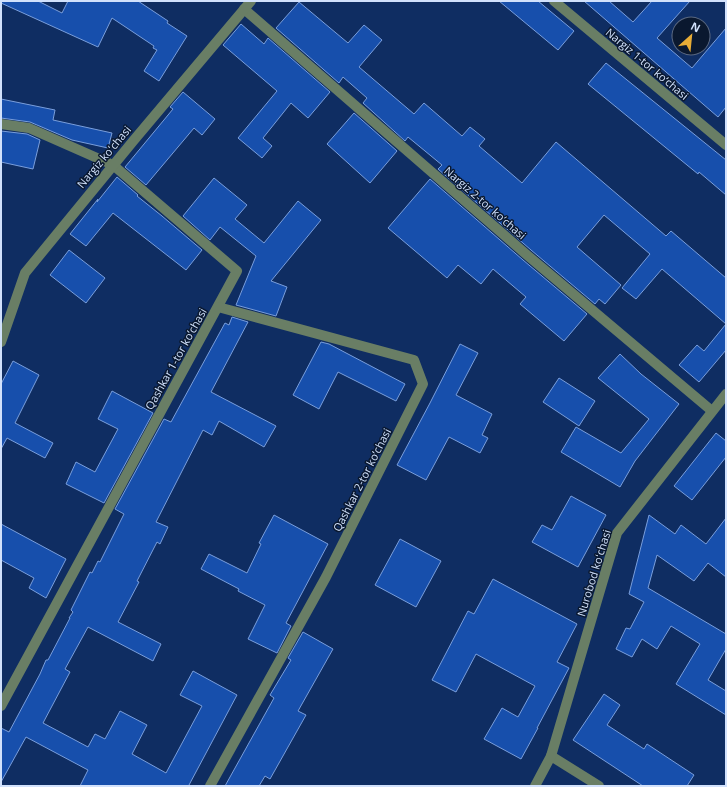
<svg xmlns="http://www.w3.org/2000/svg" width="727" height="787" font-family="'Open Sans',sans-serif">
  <rect width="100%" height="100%" fill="#0f2d62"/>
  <g fill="#174fac" stroke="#799edc">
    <path d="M 1,1 L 38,1 L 62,13 L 68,1 L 138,1 L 168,21 L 167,23 L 187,36 L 159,81 L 144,71 L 157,50 L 153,48 L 154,46 L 112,18 L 98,47 L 1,3 Z"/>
    <path d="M 499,1 L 538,1 L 574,31 L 558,50 Z"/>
    <path d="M 584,1 L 609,1 L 633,22 L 652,1 L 690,1 L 657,38 L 692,68 L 726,28 L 726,107 L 718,117 Z"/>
    <path d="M 299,2 L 348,43 L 364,25 L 382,40 L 359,67 L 414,114 L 424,103 L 462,136 L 470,127 L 485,139 L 479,146 L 522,183 L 556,142 L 666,236 L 671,231 L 726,278 L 726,324 L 662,269 L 636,299 L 622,288 L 650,254 L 604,215 L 577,247 L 621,285 L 605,304 L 599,299 L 595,304 L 531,250 L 438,169 L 442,165 L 408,137 L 405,141 L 363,103 L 367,98 L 343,77 L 339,83 L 276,28 Z"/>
    <path d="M 241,24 L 264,44 L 268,38 L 330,92 L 308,118 L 291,103 L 263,138 L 272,146 L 262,158 L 238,138 L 277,91 L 223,45 Z"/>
    <path d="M 606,63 L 726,160 L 726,195 L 699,172 L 698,174 L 588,84 Z"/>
    <path d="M 183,92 L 215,119 L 202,135 L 194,128 L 146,185 L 125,167 L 173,109 L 170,107 Z"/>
    <path d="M 1,99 L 55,110 L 53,120 L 112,133 L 108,148 L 72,140 L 30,122 L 1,118 Z"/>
    <path d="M 354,113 L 397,151 L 370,183 L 327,144 Z"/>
    <path d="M 1,131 L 27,134 L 40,140 L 33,169 L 1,162 Z"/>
    <path d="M 117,177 L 138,195 L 137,196 L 162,216 L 202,250 L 186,270 L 113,213 L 86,246 L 70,234 L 98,199 L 97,202 Z"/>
    <path d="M 214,178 L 247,205 L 235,219 L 264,243 L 298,201 L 321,220 L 271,281 L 287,287 L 276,316 L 236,305 L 256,256 L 220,227 L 210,240 L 183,216 Z"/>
    <path d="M 430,179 L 523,260 L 587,314 L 564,341 L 520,304 L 526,297 L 493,269 L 481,284 L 458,265 L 447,278 L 388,228 Z"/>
    <path d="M 69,250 L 105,278 L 86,303 L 50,275 Z"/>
    <path d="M 232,317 L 248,322 L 211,392 L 276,426 L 264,447 L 219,421 L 212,435 L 203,430 L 156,522 L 168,527 L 160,544 L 157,542 L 137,581 L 139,582 L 118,622 L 161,644 L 153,661 L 88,627 L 65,669 L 70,672 L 43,723 L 88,747 L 95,734 L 105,739 L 120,711 L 147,725 L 132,754 L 166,773 L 202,706 L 180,695 L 193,671 L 237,695 L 189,785 L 192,786 L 80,786 L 88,770 L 26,737 L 1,782 L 1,728 L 9,732 L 40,674 L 46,660 L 48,660 L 70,618 L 69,618 L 73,612 L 71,610 L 90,572 L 92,573 L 98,561 L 100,562 L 124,514 L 115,509 L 164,419 L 171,422 L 225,323 L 229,325 Z"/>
    <path d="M 726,324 L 726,350 L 699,382 L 679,365 L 697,345 L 704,351 Z"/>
    <path d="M 321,342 L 329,344 L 405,384 L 396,401 L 338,372 L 319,409 L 293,395 Z"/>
    <path d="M 460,344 L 478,353 L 456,395 L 492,414 L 482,435 L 488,438 L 480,453 L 449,437 L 426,480 L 397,465 L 430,403 Z"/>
    <path d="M 620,354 L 641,374 L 679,404 L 635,461 L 620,487 L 561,452 L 576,427 L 621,453 L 649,419 L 598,378 Z"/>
    <path d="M 13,361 L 39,375 L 15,423 L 53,443 L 45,458 L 7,438 L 1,449 L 1,384 Z"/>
    <path d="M 559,378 L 595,401 L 579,426 L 543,402 Z"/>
    <path d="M 112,391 L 153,413 L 104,503 L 66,484 L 76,462 L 95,472 L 118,429 L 98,419 Z"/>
    <path d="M 716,433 L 726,441 L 726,457 L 692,500 L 674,486 Z"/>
    <path d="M 571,496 L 606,515 L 578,567 L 532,542 L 542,525 L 552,530 Z"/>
    <path d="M 274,515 L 328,544 L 286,623 L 291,626 L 277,653 L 248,639 L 265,605 L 238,591 L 239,589 L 201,569 L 209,554 L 247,573 L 261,544 L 259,543 Z"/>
    <path d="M 649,515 L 675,534 L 681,525 L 706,544 L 726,518 L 726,577 L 708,563 L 694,581 L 657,555 L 648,588 L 726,634 L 726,649 L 708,680 L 726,691 L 726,715 L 676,684 L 700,644 L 671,626 L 657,649 L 642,639 L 632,657 L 616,649 L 626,628 L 630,629 L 644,602 L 629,594 Z"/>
    <path d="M 1,524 L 66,559 L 46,598 L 29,588 L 34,578 L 1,560 Z"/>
    <path d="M 400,539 L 441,561 L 416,607 L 375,585 Z"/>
    <path d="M 493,579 L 577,624 L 557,662 L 569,668 L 537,728 L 538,728 L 521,759 L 484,739 L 502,708 L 518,717 L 535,686 L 476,654 L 456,692 L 432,680 L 468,611 L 474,614 Z"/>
    <path d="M 303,632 L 333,649 L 298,711 L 306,715 L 270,779 L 265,776 L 259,786 L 225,786 L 274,698 L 270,695 L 291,660 L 288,658 Z"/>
    <path d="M 604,694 L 620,705 L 607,725 L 644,749 L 647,744 L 694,775 L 687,786 L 643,786 L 573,740 Z"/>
  </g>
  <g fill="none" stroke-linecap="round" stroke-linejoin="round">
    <g stroke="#697e65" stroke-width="10">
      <path d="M 554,1 L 726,145"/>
      <path d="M 244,9 L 527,255 L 712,411"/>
      <path d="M 1,124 L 29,128 L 113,165 L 237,271 L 1,706"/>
      <path d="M 1,342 L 25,273 L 134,140 L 251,1"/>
      <path d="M 551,756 L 599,786"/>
      <path d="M 210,786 L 326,577 L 423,384 L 414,360 L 218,307"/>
      <path d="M 535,786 L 551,756 L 617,533 L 726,394"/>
    </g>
  </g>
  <g text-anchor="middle" stroke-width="3" stroke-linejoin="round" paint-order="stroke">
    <g font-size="11" fill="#d1e1fc" stroke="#0a182f">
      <text transform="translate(647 64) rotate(40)" y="4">Nargiz 1-tor ko‘chasi</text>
      <text transform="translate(104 157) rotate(-50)" y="4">Nargiz koʻchasi</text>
      <text transform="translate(485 203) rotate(41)" y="4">Nargiz 2-tor ko‘chasi</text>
      <text transform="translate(176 359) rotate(-61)" y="4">Qashkar 1-tor koʼchasi</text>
      <text transform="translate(362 480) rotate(-63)" y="4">Qashkar 2-tor koʼchasi</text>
      <text transform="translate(594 573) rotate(-73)" y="4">Nurobod koʻchasi</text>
    </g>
  </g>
  <rect width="727" height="787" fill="none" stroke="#d1e1fc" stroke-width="4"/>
  <g transform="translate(691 36) rotate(27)"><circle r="19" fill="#0a182f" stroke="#5a6881"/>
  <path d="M0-3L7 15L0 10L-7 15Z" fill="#e7ac36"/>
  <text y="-6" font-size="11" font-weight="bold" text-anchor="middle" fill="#d1e1fc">N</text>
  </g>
</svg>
